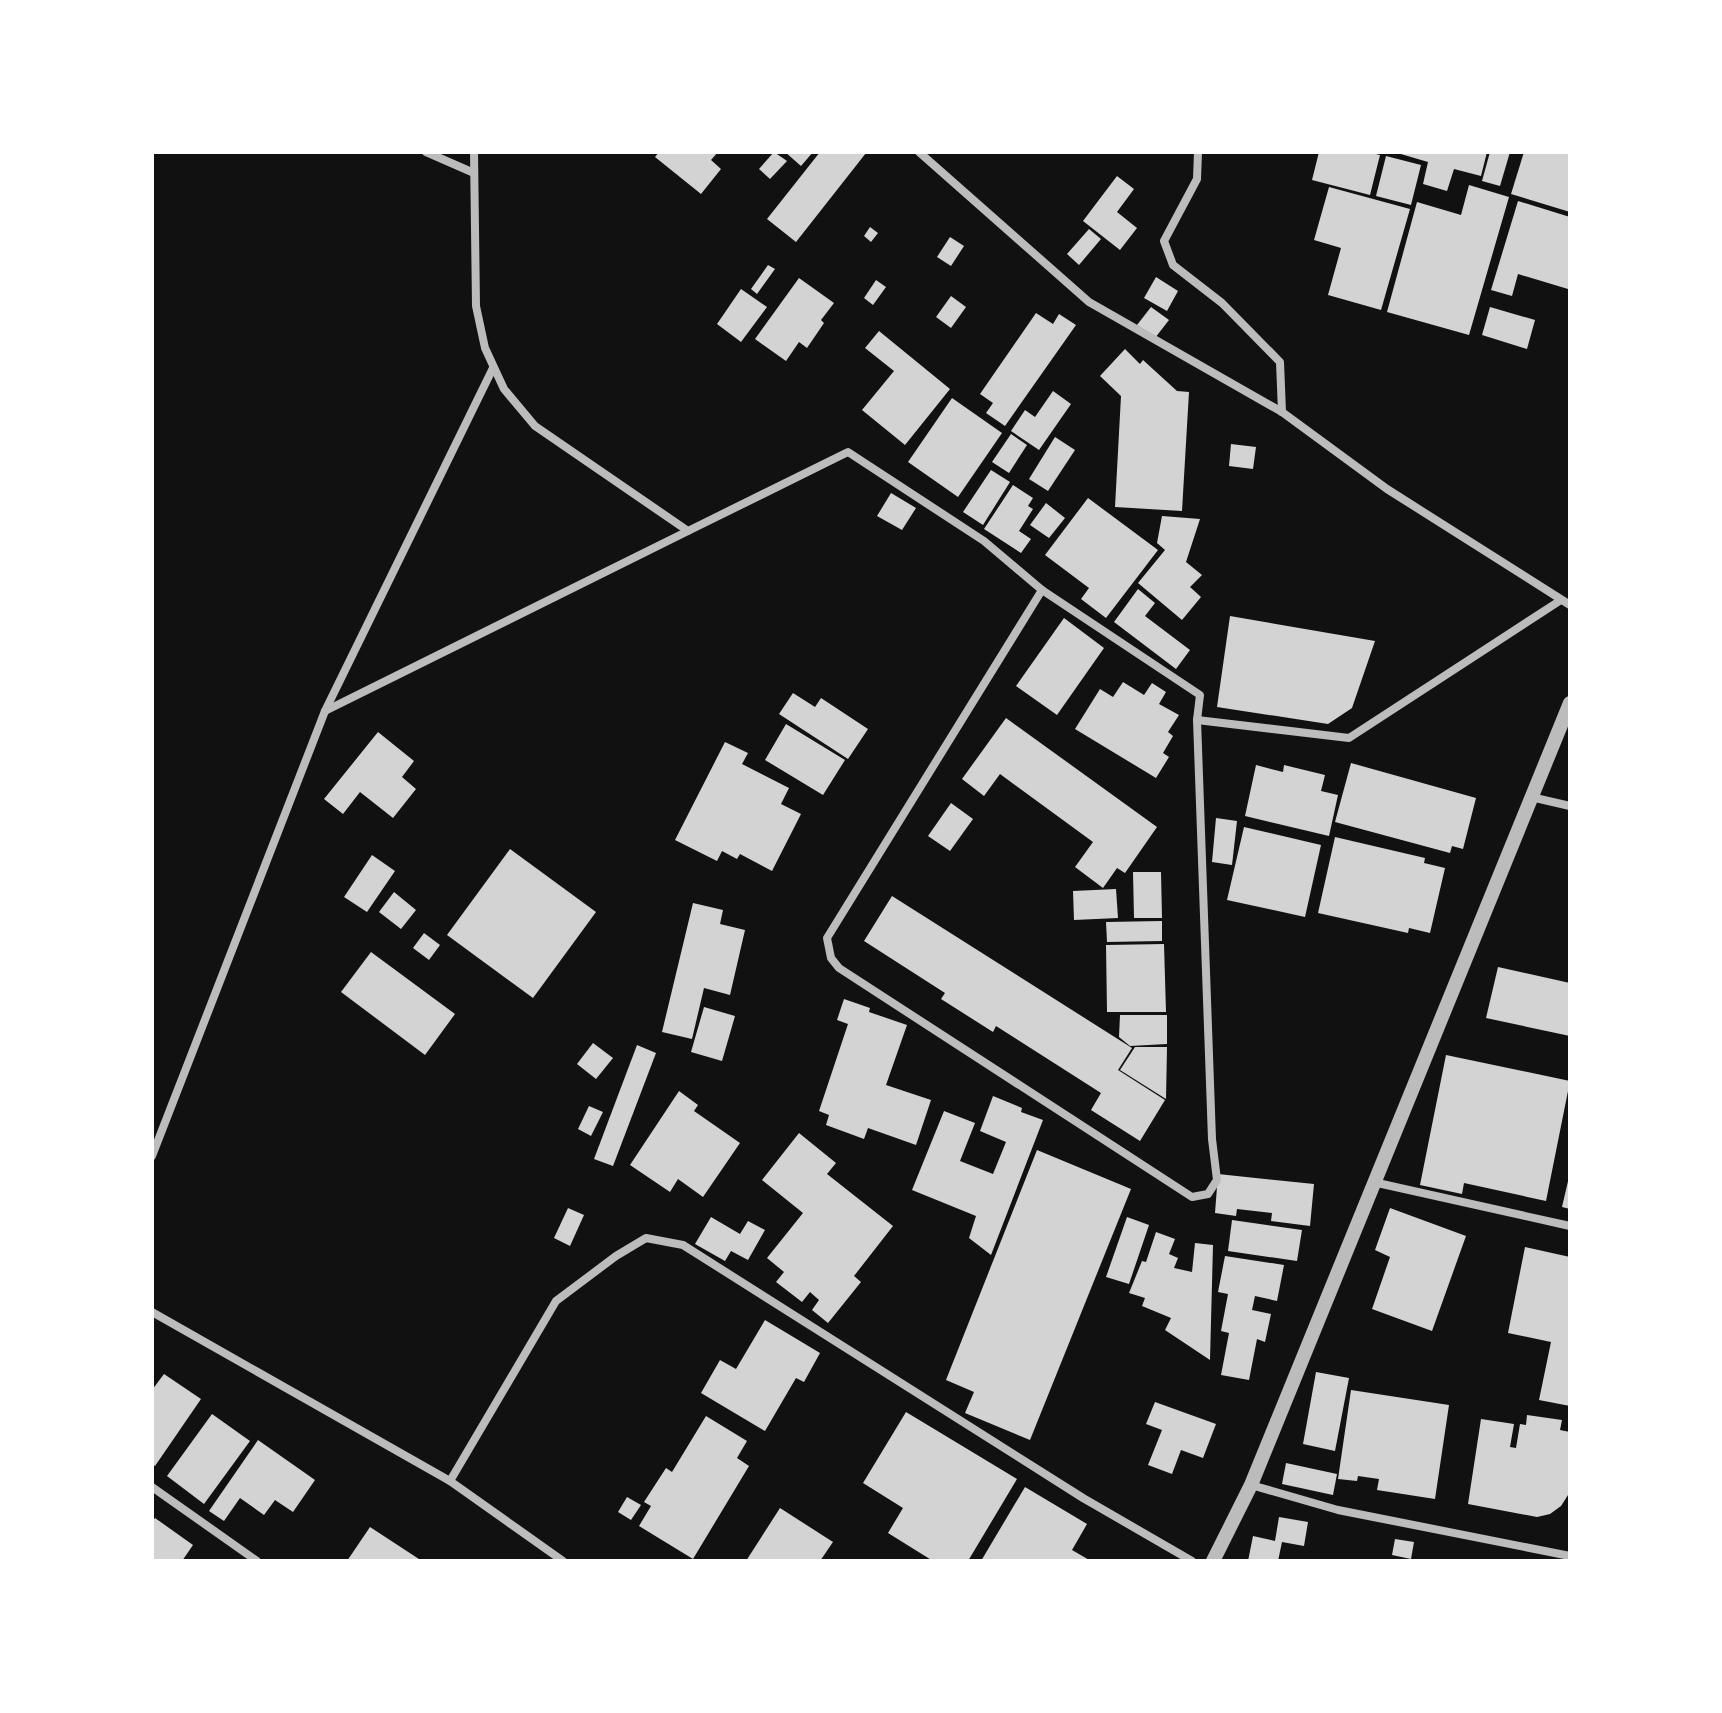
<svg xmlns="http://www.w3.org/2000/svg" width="1722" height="1713" font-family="'IBM Plex Serif',serif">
  <rect width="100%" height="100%" fill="#111"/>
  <g fill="#d3d3d3">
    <path d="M 659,152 L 718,152 L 711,160 L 721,169 L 701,194 L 655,157 Z"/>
    <path d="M 774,152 L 787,161 L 770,179 L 759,169 Z"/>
    <path d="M 785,152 L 813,152 L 801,166 Z"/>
    <path d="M 820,152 L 866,153 L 796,242 L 767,219 Z"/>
    <path d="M 1319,152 L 1367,152 L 1380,155 L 1370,195 L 1312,180 Z"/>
    <path d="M 1394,152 L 1487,152 L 1481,176 L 1454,169 L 1447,191 L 1423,184 L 1428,162 Z"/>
    <path d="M 1490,152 L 1510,152 L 1500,186 L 1482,181 Z"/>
    <path d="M 1524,152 L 1570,152 L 1570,212 L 1511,194 Z"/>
    <path d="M 1386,156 L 1421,165 L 1411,205 L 1376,196 Z"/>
    <path d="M 1117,176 L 1134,189 L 1117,212 L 1137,228 L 1120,250 L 1083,221 Z"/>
    <path d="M 1469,185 L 1509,197 L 1469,335 L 1387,312 L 1417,202 L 1461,215 Z"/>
    <path d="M 1329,187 L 1410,209 L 1381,310 L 1328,295 L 1341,248 L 1314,240 Z"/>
    <path d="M 1518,201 L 1570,217 L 1570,281 L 1568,289 L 1518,274 L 1512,296 L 1491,290 Z"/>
    <path d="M 870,227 L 878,233 L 871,242 L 864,236 Z"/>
    <path d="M 1089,229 L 1101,239 L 1079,265 L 1067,254 Z"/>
    <path d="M 950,237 L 964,246 L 951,266 L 937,257 Z"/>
    <path d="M 768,265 L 775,269 L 757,294 L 751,289 Z"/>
    <path d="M 1156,277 L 1178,291 L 1167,311 L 1144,298 Z"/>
    <path d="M 799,278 L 834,303 L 821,320 L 824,323 L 807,348 L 799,342 L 786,361 L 755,339 Z"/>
    <path d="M 876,280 L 886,287 L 873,305 L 864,298 Z"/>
    <path d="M 741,289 L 767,307 L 741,342 L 717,324 Z"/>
    <path d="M 951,296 L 966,307 L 951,328 L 936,317 Z"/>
    <path d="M 1151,307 L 1169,320 L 1155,338 L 1137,325 Z"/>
    <path d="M 1490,307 L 1535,320 L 1527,349 L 1482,335 Z"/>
    <path d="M 1036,313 L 1053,324 L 1059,314 L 1076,325 L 1005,426 L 986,413 L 993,403 L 980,394 Z"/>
    <path d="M 879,331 L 950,389 L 905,445 L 862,410 L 894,371 L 865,348 Z"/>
    <path d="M 1125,349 L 1140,364 L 1143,360 L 1177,391 L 1189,392 L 1182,511 L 1115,507 L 1121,396 L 1100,376 Z"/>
    <path d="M 1053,391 L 1071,404 L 1039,450 L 1011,431 L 1025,410 L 1035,417 Z"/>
    <path d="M 952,398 L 1002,433 L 958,497 L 908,462 Z"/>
    <path d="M 1011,434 L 1027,445 L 1009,473 L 992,462 Z"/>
    <path d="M 1055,437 L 1075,450 L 1048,491 L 1029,479 Z"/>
    <path d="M 1231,444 L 1256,447 L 1253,469 L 1229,466 Z"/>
    <path d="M 991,470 L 1010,482 L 983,525 L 963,512 Z"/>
    <path d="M 1013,485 L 1033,498 L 1028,506 L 1033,509 L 1019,531 L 1031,539 L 1021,553 L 984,529 Z"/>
    <path d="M 891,493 L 916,508 L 902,530 L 877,516 Z"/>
    <path d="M 1088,498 L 1158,550 L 1106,618 L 1081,599 L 1089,588 L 1045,555 Z"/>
    <path d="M 1046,503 L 1065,518 L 1049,538 L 1030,525 Z"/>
    <path d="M 1162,516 L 1200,519 L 1186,562 L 1202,575 L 1190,587 L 1201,597 L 1182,620 L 1138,583 L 1165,550 L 1157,543 Z"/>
    <path d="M 1138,589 L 1155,603 L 1145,616 L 1190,650 L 1176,669 L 1114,622 Z"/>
    <path d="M 1230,616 L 1375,641 L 1352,708 L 1328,724 L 1217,707 Z"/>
    <path d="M 1064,618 L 1104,648 L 1057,715 L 1016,686 Z"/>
    <path d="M 1123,682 L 1144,695 L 1152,683 L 1166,692 L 1159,704 L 1179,715 L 1168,732 L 1173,736 L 1163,753 L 1169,757 L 1156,778 L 1075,729 L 1100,689 L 1113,697 Z"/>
    <path d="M 793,693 L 815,707 L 821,698 L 868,729 L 848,759 L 779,714 Z"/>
    <path d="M 1006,718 L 1157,827 L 1125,873 L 1117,868 L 1103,888 L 1075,867 L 1093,842 L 1000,774 L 984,796 L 962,779 Z"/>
    <path d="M 786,724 L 845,760 L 823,795 L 765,760 Z"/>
    <path d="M 378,732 L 414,761 L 402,777 L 416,789 L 393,818 L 360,792 L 343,814 L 324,799 Z"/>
    <path d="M 725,742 L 748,753 L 742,764 L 789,788 L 781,804 L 801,814 L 772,871 L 740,854 L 737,859 L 722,851 L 717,861 L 675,840 Z"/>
    <path d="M 1351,763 L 1476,798 L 1463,849 L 1452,846 L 1450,853 L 1335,822 Z"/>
    <path d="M 1256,765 L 1283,772 L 1284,765 L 1325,775 L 1321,791 L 1338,795 L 1329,836 L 1245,816 Z"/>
    <path d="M 951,803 L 973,819 L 950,851 L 928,836 Z"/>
    <path d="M 1216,818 L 1237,821 L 1232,865 L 1212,862 Z"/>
    <path d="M 1244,827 L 1321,845 L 1305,917 L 1227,900 Z"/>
    <path d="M 1335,837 L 1425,858 L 1424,863 L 1445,868 L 1430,933 L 1409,928 L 1408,933 L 1318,913 Z"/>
    <path d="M 510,849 L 596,912 L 533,998 L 447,935 Z"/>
    <path d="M 372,855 L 395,871 L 367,912 L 344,897 Z"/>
    <path d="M 1133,872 L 1161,872 L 1162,918 L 1134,918 Z"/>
    <path d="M 1116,889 L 1118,918 L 1074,920 L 1073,891 Z"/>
    <path d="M 394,892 L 416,910 L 401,929 L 379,912 Z"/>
    <path d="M 892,896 L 1132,1048 L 1118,1070 L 1165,1100 L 1140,1141 L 1091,1110 L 1101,1093 L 996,1026 L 993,1032 L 941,999 L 945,993 L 864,941 Z"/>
    <path d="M 693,903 L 723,910 L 720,924 L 745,930 L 730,995 L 704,988 L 692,1039 L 662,1032 Z"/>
    <path d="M 1162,921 L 1162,941 L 1107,942 L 1106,922 Z"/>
    <path d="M 424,933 L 440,945 L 429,960 L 413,948 Z"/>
    <path d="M 1164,944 L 1166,1012 L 1107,1012 L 1106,945 Z"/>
    <path d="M 371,952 L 455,1014 L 425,1055 L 341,992 Z"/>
    <path d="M 1498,967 L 1570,983 L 1570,1036 L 1486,1018 Z"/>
    <path d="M 844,999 L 870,1008 L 869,1012 L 907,1025 L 886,1085 L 931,1100 L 916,1145 L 868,1128 L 864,1139 L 826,1125 L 829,1115 L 819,1111 L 848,1024 L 837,1020 Z"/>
    <path d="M 704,1007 L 735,1016 L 722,1061 L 691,1052 Z"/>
    <path d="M 1120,1015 L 1167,1015 L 1167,1044 L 1130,1046 L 1119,1037 Z"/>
    <path d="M 593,1043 L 613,1058 L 596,1079 L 577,1064 Z"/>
    <path d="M 637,1045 L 656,1053 L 613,1166 L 594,1159 Z"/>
    <path d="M 1135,1047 L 1167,1047 L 1166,1099 L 1120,1070 Z"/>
    <path d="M 1446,1055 L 1570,1081 L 1546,1201 L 1464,1183 L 1462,1194 L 1420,1185 Z"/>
    <path d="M 679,1091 L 698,1105 L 694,1111 L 740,1143 L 703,1197 L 678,1179 L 670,1192 L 630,1165 Z"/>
    <path d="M 993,1096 L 1022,1108 L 1021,1112 L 1043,1120 L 991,1255 L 969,1238 L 976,1216 L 912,1190 L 944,1111 L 975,1123 L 960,1161 L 993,1174 L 1006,1142 L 980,1131 Z"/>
    <path d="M 589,1106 L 603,1112 L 591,1136 L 578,1129 Z"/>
    <path d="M 799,1133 L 836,1163 L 827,1174 L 893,1226 L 854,1276 L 861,1282 L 828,1323 L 812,1310 L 819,1300 L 810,1292 L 802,1302 L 776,1282 L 784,1272 L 767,1258 L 803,1213 L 762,1180 Z"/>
    <path d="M 1037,1150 L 1131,1189 L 1030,1440 L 965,1413 L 974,1392 L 946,1380 Z"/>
    <path d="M 1218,1174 L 1314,1184 L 1310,1226 L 1271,1221 L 1272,1213 L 1237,1209 L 1236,1216 L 1215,1213 Z"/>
    <path d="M 1569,1177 L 1570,1178 L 1570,1209 L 1562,1207 Z"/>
    <path d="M 568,1208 L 584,1215 L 570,1246 L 554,1238 Z"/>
    <path d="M 1390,1208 L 1466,1236 L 1432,1331 L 1372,1309 L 1390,1257 L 1375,1250 Z"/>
    <path d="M 711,1217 L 740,1234 L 748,1221 L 765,1230 L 748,1260 L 731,1251 L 725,1261 L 695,1244 Z"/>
    <path d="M 1127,1217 L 1149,1225 L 1129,1284 L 1106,1277 Z"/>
    <path d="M 1232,1220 L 1302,1230 L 1297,1261 L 1228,1251 Z"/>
    <path d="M 1156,1232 L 1175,1239 L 1169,1254 L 1178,1258 L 1174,1268 L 1192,1272 L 1195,1243 L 1213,1245 L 1210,1360 L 1165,1330 L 1171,1318 L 1142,1306 L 1145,1298 L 1129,1293 L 1142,1261 L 1146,1262 Z"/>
    <path d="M 1525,1247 L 1570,1257 L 1570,1406 L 1539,1400 L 1551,1342 L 1508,1333 Z"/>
    <path d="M 1225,1256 L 1284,1265 L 1277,1301 L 1255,1296 L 1252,1310 L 1271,1314 L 1265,1342 L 1257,1339 L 1249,1380 L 1221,1375 L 1229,1333 L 1221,1331 L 1228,1294 L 1218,1292 Z"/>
    <path d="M 765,1320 L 820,1353 L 804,1382 L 796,1378 L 765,1431 L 701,1393 L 720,1360 L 736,1369 Z"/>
    <path d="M 1316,1372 L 1349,1378 L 1335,1451 L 1303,1444 Z"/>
    <path d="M 164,1374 L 201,1399 L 155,1466 L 152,1464 L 152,1390 Z"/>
    <path d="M 1351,1390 L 1449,1405 L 1435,1499 L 1377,1490 L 1379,1479 L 1358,1476 L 1357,1481 L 1338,1479 Z"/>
    <path d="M 1155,1402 L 1216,1424 L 1203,1458 L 1181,1450 L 1172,1474 L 1148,1465 L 1162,1430 L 1146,1424 Z"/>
    <path d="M 906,1412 L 1017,1479 L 968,1561 L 933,1561 L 888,1533 L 903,1508 L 863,1483 Z"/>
    <path d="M 212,1414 L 250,1441 L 204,1504 L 167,1476 Z"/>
    <path d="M 1527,1415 L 1562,1420 L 1560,1430 L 1570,1432 L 1568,1495 L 1561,1506 L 1550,1514 L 1537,1517 L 1468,1504 L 1481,1419 L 1514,1424 L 1510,1447 L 1516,1448 L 1520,1424 L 1526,1425 Z"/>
    <path d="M 706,1416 L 747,1441 L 737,1458 L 749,1466 L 693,1559 L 639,1526 L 651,1506 L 644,1502 L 666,1468 L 672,1472 Z"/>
    <path d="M 258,1440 L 315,1480 L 293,1512 L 275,1500 L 264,1515 L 240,1498 L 224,1521 L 209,1511 Z"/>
    <path d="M 1286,1463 L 1337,1474 L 1333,1495 L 1282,1484 Z"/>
    <path d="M 1025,1487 L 1087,1524 L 1072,1550 L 1091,1561 L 981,1561 Z"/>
    <path d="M 627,1497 L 641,1505 L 631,1520 L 618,1512 Z"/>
    <path d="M 780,1508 L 833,1542 L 820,1561 L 746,1561 Z"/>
    <path d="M 1279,1517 L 1308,1522 L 1304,1546 L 1282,1542 L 1278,1561 L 1248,1561 L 1253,1536 L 1275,1541 Z"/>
    <path d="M 155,1518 L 193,1545 L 182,1561 L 152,1561 L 152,1522 Z"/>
    <path d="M 370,1527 L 422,1561 L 347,1561 Z"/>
    <path d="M 1395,1539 L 1414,1542 L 1411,1559 L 1392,1555 Z"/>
  </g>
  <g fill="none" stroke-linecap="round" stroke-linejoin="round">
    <g stroke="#bcbcbc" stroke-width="8">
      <path d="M 426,152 L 474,173"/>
      <path d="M 474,152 L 476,306 L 485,348 L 504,389 L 535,426 L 688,531 L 848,452 L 984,541 L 1042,590 L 1200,695 L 1197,720 L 1349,738 L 1561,600"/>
      <path d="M 919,152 L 1089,302 L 1282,412 L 1387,489 L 1570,605"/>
      <path d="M 1198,152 L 1197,179 L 1164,241 L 1173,265 L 1222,303 L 1280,362 L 1282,412"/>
      <path d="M 1042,590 L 827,938 L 831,958 L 839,968 L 1192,1197 L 1208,1194 L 1217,1180 L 1212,1139 L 1197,720"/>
      <path d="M 325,711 L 688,531"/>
      <path d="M 1531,797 L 1570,806"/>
      <path d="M 152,1156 L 325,711 L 493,368"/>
      <path d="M 1373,1182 L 1570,1226"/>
      <path d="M 152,1312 L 450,1481 L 563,1561"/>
      <path d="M 450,1481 L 556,1301 L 616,1256 L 646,1238 L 683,1245 L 1083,1498 L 1192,1561"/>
      <path d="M 1251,1485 L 1338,1510 L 1570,1556"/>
      <path d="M 152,1487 L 257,1561"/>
    </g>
    <path stroke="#bcbcbc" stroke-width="14" d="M 1213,1561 L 1251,1485 L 1570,703"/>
  </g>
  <rect width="1722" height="1713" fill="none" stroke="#ffffff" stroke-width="308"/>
</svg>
